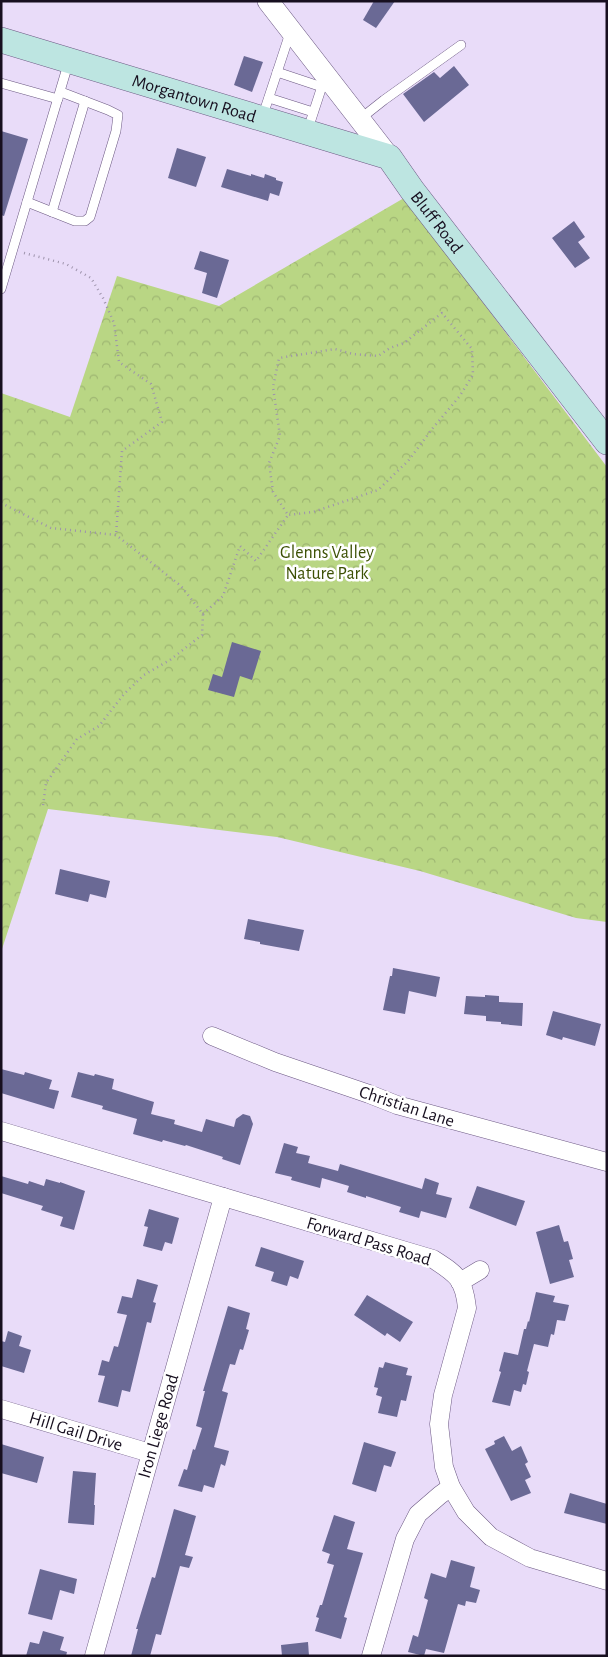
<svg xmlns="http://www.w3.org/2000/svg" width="608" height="1657" font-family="'Alegreya Sans',sans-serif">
  <defs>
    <pattern id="park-crowns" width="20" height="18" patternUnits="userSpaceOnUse" patternTransform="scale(1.25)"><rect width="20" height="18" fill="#b9d684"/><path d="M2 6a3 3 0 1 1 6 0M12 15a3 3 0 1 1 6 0" fill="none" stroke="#9eb672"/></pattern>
  </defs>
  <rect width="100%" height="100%" fill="#e9dcf9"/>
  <path fill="url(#park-crowns)" d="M 404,198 L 607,467 L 607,922 L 576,918 L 420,871 L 277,837 L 48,809 L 1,952 L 1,393 L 70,417 L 117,276 L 219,306 Z"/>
  <g fill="#6a6995">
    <path d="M 374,1 L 395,1 L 376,28 L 363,20 Z"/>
    <path d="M 244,56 L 263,62 L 252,92 L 234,85 Z"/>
    <path d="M 454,66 L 469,85 L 424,122 L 403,94 L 434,72 L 440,78 Z"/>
    <path d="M 1,131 L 28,139 L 4,216 L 1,215 Z"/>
    <path d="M 177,148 L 206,157 L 196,187 L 168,178 Z"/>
    <path d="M 227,169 L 251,176 L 251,174 L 264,178 L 265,174 L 276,178 L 276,180 L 283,182 L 279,196 L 270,193 L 268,201 L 221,187 Z"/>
    <path d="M 574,221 L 585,237 L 578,242 L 590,258 L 575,268 L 552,238 Z"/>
    <path d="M 200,251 L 229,260 L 217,298 L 202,293 L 207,273 L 194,269 Z"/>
    <path d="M 232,642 L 261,651 L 252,680 L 240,676 L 234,697 L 208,690 L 213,674 L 222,677 Z"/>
    <path d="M 60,869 L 110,881 L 106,898 L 90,894 L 88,902 L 55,894 Z"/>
    <path d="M 248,919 L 304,930 L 299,951 L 260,944 L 260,942 L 244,939 Z"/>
    <path d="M 393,968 L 440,977 L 436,997 L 409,991 L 405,1014 L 383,1010 L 390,976 L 392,976 Z"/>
    <path d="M 485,995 L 499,996 L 499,1002 L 523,1003 L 522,1026 L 501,1024 L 501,1022 L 486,1021 L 486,1016 L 464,1014 L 466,996 L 485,997 Z"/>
    <path d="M 553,1011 L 601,1024 L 595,1046 L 563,1037 L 562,1040 L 546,1035 Z"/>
    <path d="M 1,1069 L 24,1075 L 25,1072 L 52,1080 L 49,1089 L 59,1091 L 54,1109 L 1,1093 Z"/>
    <path d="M 78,1072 L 94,1076 L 95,1074 L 114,1079 L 112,1089 L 154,1102 L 151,1114 L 175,1120 L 174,1124 L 202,1132 L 206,1119 L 234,1127 L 236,1119 L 243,1114 L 250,1116 L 253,1124 L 240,1165 L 222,1159 L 223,1157 L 186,1145 L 185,1146 L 163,1140 L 162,1142 L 133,1134 L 137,1119 L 102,1109 L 103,1106 L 71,1097 Z"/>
    <path d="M 284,1143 L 298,1147 L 296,1153 L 310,1156 L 308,1163 L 338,1171 L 340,1164 L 422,1189 L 425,1178 L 439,1183 L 436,1194 L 452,1198 L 446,1218 L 421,1211 L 419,1218 L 399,1212 L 401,1207 L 366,1196 L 366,1198 L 347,1192 L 349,1186 L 322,1178 L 320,1188 L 291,1180 L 292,1177 L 275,1173 Z"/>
    <path d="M 1,1176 L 28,1184 L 29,1181 L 44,1186 L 46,1179 L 60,1183 L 60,1182 L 85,1191 L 74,1230 L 60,1226 L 63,1217 L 41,1210 L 43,1206 L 1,1193 Z"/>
    <path d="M 477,1186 L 525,1201 L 516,1226 L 469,1208 Z"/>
    <path d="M 149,1209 L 179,1218 L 172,1244 L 165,1242 L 162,1251 L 143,1246 L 148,1227 L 144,1226 Z"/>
    <path d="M 559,1225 L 564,1242 L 568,1241 L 573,1259 L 569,1260 L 574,1277 L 550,1284 L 536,1232 Z"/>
    <path d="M 261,1247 L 304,1261 L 298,1279 L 290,1276 L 287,1286 L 271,1281 L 274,1272 L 255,1266 Z"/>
    <path d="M 137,1279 L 158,1285 L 153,1302 L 156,1303 L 151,1323 L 147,1322 L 130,1392 L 122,1390 L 118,1407 L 98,1402 L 105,1376 L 98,1375 L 102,1360 L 109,1362 L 114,1346 L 118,1347 L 127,1315 L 117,1313 L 122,1296 L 132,1298 Z"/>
    <path d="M 536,1292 L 555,1296 L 553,1302 L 569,1305 L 565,1321 L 557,1320 L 554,1335 L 551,1334 L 548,1347 L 534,1344 L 527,1371 L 529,1372 L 526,1385 L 523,1384 L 521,1392 L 514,1390 L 510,1406 L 492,1402 L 501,1372 L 499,1371 L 504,1352 L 518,1355 L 524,1329 L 526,1329 L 528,1321 L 529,1322 Z"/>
    <path d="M 367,1295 L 413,1322 L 400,1342 L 387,1333 L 385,1336 L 354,1315 Z"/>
    <path d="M 228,1306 L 250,1313 L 246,1329 L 249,1330 L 243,1350 L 240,1349 L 235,1365 L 230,1364 L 222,1391 L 228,1393 L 214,1447 L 229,1451 L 225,1466 L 221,1464 L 214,1488 L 204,1485 L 202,1492 L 178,1486 L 184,1469 L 187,1470 L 193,1449 L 195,1450 L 202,1428 L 196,1426 L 205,1391 L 203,1391 Z"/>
    <path d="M 8,1331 L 22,1336 L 19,1346 L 31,1350 L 24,1373 L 1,1366 L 1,1341 L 5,1342 Z"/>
    <path d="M 385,1362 L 408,1368 L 406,1375 L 412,1376 L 406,1401 L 401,1400 L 397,1417 L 378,1413 L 382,1397 L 376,1395 L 378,1388 L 374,1387 L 379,1367 L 383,1368 Z"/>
    <path d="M 504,1436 L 512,1451 L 521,1446 L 528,1462 L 525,1464 L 531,1477 L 525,1480 L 531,1493 L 511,1501 L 485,1449 L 495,1444 L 494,1441 Z"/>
    <path d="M 364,1442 L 396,1452 L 391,1467 L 384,1465 L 376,1492 L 352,1484 Z"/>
    <path d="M 1,1444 L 44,1457 L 37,1483 L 1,1473 Z"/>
    <path d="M 73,1471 L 96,1473 L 94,1505 L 95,1505 L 94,1525 L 68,1523 Z"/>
    <path d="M 570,1493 L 607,1504 L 607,1524 L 564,1513 Z"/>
    <path d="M 174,1509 L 196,1516 L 185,1555 L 193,1557 L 189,1568 L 180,1566 L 161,1635 L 156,1634 L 150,1656 L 131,1656 L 138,1629 L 136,1629 L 152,1577 L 155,1578 Z"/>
    <path d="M 334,1515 L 355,1522 L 347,1549 L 363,1553 L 344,1617 L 347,1618 L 341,1639 L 315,1631 L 319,1618 L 316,1617 L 320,1605 L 322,1605 L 334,1565 L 327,1563 L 330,1554 L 322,1551 Z"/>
    <path d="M 451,1560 L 475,1567 L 470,1587 L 480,1590 L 476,1603 L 466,1601 L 465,1606 L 458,1604 L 444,1653 L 426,1649 L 424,1656 L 408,1652 L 413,1635 L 418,1637 L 428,1600 L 424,1598 L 431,1573 L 446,1578 Z"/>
    <path d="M 40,1569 L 77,1579 L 74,1594 L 60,1590 L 52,1620 L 28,1614 Z"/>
    <path d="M 43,1631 L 64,1637 L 60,1650 L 67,1652 L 66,1656 L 26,1656 L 30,1642 L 39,1644 Z"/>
    <path d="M 308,1642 L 309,1656 L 282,1656 L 281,1645 Z"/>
  </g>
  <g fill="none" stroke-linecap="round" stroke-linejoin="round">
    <g stroke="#6c5983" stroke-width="10">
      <g id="service">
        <path d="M 277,72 L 322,87"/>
        <path d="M 1,83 L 58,99"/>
        <path d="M 269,98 L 313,112"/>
        <path d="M 262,118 L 290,33"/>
        <path d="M 360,119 L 384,100 L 461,45"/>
        <path d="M 307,132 L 325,77"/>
        <path d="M 27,202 L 75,221 L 85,221 L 90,217 L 116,131 L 118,115 L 108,110 L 61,92"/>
        <path d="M 52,212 L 85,101"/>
        <path d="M 1,289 L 69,61"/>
      </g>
    </g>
    <g stroke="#6c5983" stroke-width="19">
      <g id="minor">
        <path d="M 212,1036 L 275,1062 L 369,1094 L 397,1105 L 607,1162"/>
        <path d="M 1,1131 L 433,1259 C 456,1274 464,1278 467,1308 L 443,1395 L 439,1424 L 444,1467 L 451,1487 L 466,1512 L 491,1537 L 530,1558 L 607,1581"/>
        <path d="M 460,1282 L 480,1270"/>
        <path d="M 1,1409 L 150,1453"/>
        <path d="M 94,1656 L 223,1197"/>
        <path d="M 371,1656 L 405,1539 L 418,1514 L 440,1495 L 451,1487"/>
      </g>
    </g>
    <g stroke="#6c5983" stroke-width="22">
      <path id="tertiary" d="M 268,1 L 389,157"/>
    </g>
    <g stroke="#6c5983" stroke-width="26">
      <g id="secondary">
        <path id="s1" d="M 1,40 L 389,157 L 412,190 L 607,442"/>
      </g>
    </g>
    <g stroke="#9e93ac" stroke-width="2.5" stroke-dasharray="1 4" stroke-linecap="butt">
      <path d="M 24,253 L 66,264 L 91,278 L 103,298 L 114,323 L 119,362 L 151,384 L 162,422 L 122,451 L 116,535"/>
      <path d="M 1,503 L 51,528 L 116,535 L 181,586 L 203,614 L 202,635 L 170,660 L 144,675 L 124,694 L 99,726 L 77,739 L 46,783 L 43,806"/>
      <path d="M 203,614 L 223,596 L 240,546 L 256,561 L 288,515 L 273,492 L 269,463 L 280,436 L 273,387 L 279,358 L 335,349 L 353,354 L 378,356 L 390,348 L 404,343 L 442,313 L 472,349 L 473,375 L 459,397 L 432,429 L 408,461 L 378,490 L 313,512 L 288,515"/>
    </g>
    <use href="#service" stroke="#fff" stroke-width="9"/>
    <use href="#minor" stroke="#fff" stroke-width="18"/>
    <use href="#tertiary" stroke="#fff" stroke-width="21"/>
    <use href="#secondary" stroke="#bde5e1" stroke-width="25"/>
  </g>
  <g text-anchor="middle" stroke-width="5" stroke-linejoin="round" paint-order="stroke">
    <g font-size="18" fill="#170f1f" stroke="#fff">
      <text dy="6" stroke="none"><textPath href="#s1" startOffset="202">Morgantown Road</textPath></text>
      <text dy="6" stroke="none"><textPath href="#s1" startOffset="486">Bluff Road</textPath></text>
      <text transform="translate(407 1106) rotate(18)" y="6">Christian Lane</text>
      <text transform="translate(369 1241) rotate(17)" y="6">Forward Pass Road</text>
      <text transform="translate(158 1426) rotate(-74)" y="6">Iron Liege Road</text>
      <text transform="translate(76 1431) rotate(17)" y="6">Hill Gail Drive</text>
    </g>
    <g font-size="18" fill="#3d5105" stroke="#fff">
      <text x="327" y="558">Glenns Valley<tspan x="327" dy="21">Nature Park</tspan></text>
    </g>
  </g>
  <rect width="608" height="1657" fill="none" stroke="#170f1f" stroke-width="5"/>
</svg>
